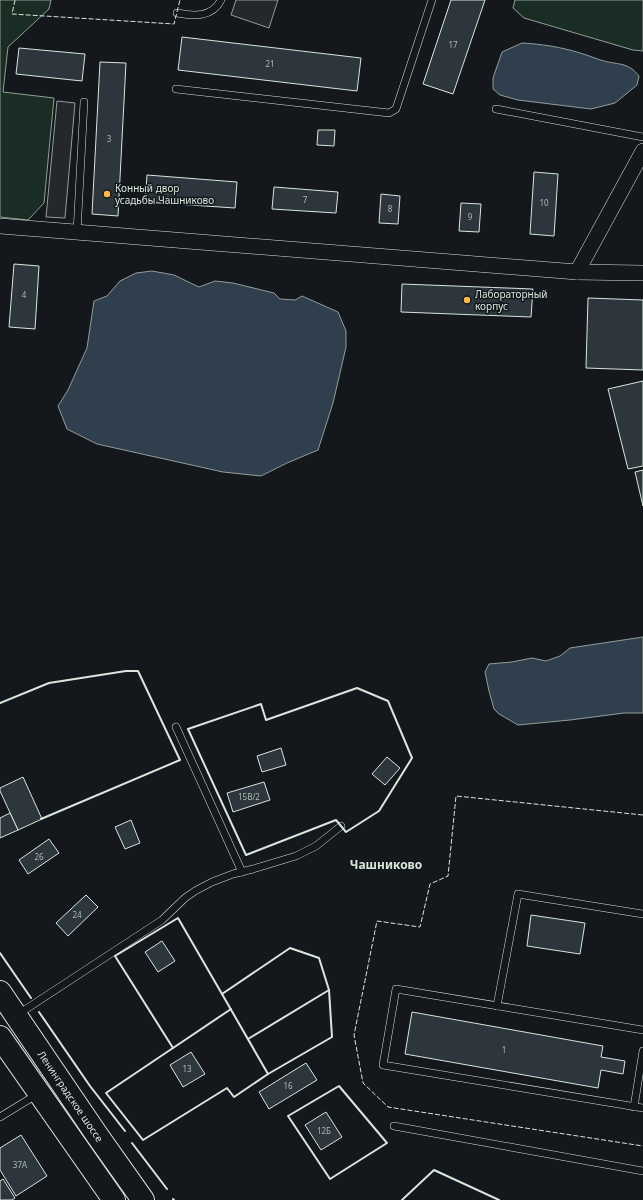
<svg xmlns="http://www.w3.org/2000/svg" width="643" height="1200" font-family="'Noto Sans',sans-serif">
  <rect width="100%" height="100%" fill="#14181c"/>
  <g fill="#1a2d24" stroke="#939e99">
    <path d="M 0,0 L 51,0 L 49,9 L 8,47 L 3,92 L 54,98 L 44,203 L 28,220 L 0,217 Z"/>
    <path d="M 515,0 L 643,0 L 643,51 L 633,50 L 524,18 L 513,8 Z"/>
  </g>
  <g fill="#24282b" stroke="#939e99">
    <path d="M 236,0 L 278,0 L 269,28 L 231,15 Z"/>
    <path d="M 57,101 L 75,103 L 65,218 L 46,217 Z"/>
  </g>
  <g fill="#2f3f4d" stroke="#939e99">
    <path d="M 522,43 C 541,44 561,47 580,53 C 588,55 596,59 604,61 C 619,65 628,62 639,76 L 637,85 L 615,103 L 591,109 L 518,100 L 500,95 L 493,89 L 493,78 L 502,52 Z"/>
    <path d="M 152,271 L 174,275 L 199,287 L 215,281 L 233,283 L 274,293 L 280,299 L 295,300 L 302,296 L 338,312 L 346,331 L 346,347 L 333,403 L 318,450 L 287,463 L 261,476 L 223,472 L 97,444 L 67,429 L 58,406 L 68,390 L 87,348 L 94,301 L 107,296 L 120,281 L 136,273 Z"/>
    <path d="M 643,637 L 643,713 L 624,713 L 570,720 L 518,725 L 499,714 L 494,709 L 489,691 L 485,672 L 489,664 L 512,662 L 532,658 L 546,661 L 560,656 L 570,648 Z"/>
  </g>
  <g fill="#2c363c" stroke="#d8e6dc">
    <path d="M 451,0 L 485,0 L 453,94 L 423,84 Z"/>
    <path d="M 182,37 L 361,58 L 357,91 L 178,70 Z"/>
    <path d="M 19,48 L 85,54 L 82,81 L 16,74 Z"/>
    <path d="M 100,62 L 126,63 L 118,216 L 92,214 Z"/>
    <path d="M 318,130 L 335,130 L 334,146 L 317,145 Z"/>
    <path d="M 534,172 L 558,174 L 554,236 L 530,234 Z"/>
    <path d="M 147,175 L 237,182 L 235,208 L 145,202 Z"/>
    <path d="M 274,187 L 338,192 L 336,213 L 272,209 Z"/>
    <path d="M 381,194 L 400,196 L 398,224 L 379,223 Z"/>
    <path d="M 461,203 L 481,204 L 479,232 L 459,231 Z"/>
    <path d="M 14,264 L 39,266 L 35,329 L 9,327 Z"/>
    <path d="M 402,284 L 533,289 L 531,317 L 401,312 Z"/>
    <path d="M 588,298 L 643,300 L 643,370 L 586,368 Z"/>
    <path d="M 643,381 L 643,466 L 628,469 L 608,389 Z"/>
    <path d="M 643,470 L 643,506 L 635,472 Z"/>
    <path d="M 281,748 L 286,765 L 262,772 L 257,756 Z"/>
    <path d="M 387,757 L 400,768 L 385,785 L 372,774 Z"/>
    <path d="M 23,777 L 42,819 L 18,830 L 0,791 L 0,788 Z"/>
    <path d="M 264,782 L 270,800 L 233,812 L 227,793 Z"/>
    <path d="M 10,813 L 18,830 L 0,838 L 0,818 Z"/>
    <path d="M 131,820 L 140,843 L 125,849 L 115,827 Z"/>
    <path d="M 49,839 L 59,853 L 28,874 L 19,860 Z"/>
    <path d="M 86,895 L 98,907 L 68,936 L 56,923 Z"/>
    <path d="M 531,915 L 585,923 L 580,954 L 527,946 Z"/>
    <path d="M 162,941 L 175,961 L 158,972 L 145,952 Z"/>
    <path d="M 412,1012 L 603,1046 L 601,1057 L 625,1061 L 623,1074 L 601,1070 L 598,1088 L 405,1054 Z"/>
    <path d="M 191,1052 L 205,1074 L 183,1087 L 170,1065 Z"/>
    <path d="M 306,1063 L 317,1080 L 269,1109 L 259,1092 Z"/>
    <path d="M 326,1112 L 342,1137 L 321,1150 L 305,1125 Z"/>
    <path d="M 21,1135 L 47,1176 L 16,1196 L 0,1170 L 0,1148 Z"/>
    <path d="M 3,1179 L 15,1198 L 12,1200 L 0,1200 L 0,1181 Z"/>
  </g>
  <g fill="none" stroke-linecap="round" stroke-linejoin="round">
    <g stroke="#d8e6dc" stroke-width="8">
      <g id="service">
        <path d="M 177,13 C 193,16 212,18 221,0"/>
        <path d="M 176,89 L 389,113 L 396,109 L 432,0"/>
        <path d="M 496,109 L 643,137"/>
        <path d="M 77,232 L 84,102"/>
        <path d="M 176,727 L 242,872"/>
        <path d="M 497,1006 L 518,894 L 643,914"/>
        <path d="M 17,1015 L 162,920 L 185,898 L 195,891 L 212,882 L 233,874 L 253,869 L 296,856 L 316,846 L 341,826"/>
        <path d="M 643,1030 L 396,989 L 383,1065 L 643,1108"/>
        <path d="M 634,1107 L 643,1051"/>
        <path d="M 0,1117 L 36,1095"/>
        <path d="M 394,1126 L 643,1171"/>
      </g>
    </g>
    <g stroke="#d8e6dc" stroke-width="16">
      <g id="minor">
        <path d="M 0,226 L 577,272 L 643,151"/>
        <path d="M 577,272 L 643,273"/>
      </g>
    </g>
    <g stroke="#d8e6dc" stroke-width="24">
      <g id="trunk">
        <path id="s1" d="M 0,992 L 97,1135 L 143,1200"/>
        <path d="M 0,1037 L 114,1200"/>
      </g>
    </g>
    <use href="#service" stroke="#14181c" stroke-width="7"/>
    <use href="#minor" stroke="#14181c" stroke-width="15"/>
    <use href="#trunk" stroke="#14181c" stroke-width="22"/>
    <g stroke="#d8e6dc" stroke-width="1" stroke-dasharray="5 2" stroke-linecap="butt">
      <path d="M 15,0 L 12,14 L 174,24 L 180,0"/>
      <path d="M 643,815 L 456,796 L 448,876 L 430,884 L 420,927 L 377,921 L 354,1035 L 363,1083 L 388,1107 L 643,1146"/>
    </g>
    <g stroke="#d8e6dc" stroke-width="2">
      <path d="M 357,688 L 388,701 L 412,758 L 379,811 L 346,832 L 336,820 L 246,855 L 188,729 L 261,704 L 266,720 Z"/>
      <path d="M 0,703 L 49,683 L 126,671 L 138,671 L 180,760 L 41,819"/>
      <path d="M 178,918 L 222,994 L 290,948 L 319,958 L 329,990 L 332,1037 L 268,1074 L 234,1097 L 227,1088 L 143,1140 L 106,1093 L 173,1048 L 115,956 Z"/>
      <path d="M 0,953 L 31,998"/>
      <path d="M 222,994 L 268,1074"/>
      <path d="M 39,1012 L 90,1086 L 125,1131"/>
      <path d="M 248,1039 L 329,990"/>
      <path d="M 173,1048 L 231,1009"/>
      <path d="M 339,1086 L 387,1143 L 330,1179 L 288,1116 Z"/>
      <path d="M 132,1143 L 167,1189"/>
      <path d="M 173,1199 L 174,1200"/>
      <path d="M 402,1200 L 434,1170 L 499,1200"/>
    </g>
  </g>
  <g fill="#ffb74d" stroke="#14181c" stroke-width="1.5">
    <circle cx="107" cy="194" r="4"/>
    <circle cx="467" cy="300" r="4"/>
  </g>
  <g text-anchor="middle" stroke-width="3" stroke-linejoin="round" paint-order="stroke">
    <g font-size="8" fill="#adbab4">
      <text x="453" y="48">17</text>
      <text x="270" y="67">21</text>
      <text x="109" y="142">3</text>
      <text x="305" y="203">7</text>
      <text x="544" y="206">10</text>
      <text x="390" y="212">8</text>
      <text x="470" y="220">9</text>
      <text x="24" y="298">4</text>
      <text x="249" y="800">15В/2</text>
      <text x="39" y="860">26</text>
      <text x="77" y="918">24</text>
      <text x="504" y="1053">1</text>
      <text x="187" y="1072">13</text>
      <text x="288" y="1089">16</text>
      <text x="324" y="1134">12Б</text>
      <text x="20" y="1168">37А</text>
    </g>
    <g font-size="10" fill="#d8e6dc" stroke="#14181c" text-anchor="start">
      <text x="115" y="192">Конный двор<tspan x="115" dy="12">усадьбы Чашниково</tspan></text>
      <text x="475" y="298">Лабораторный<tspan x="475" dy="12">корпус</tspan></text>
    </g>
    <g font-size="10" fill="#d8e6dc" stroke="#14181c">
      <text dy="4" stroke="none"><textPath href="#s1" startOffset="126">Ленинградское шоссе</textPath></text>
    </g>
    <g font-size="12" font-weight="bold" fill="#d8e6dc" stroke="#14181c">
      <text x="386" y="869">Чашниково</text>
    </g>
  </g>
</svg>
